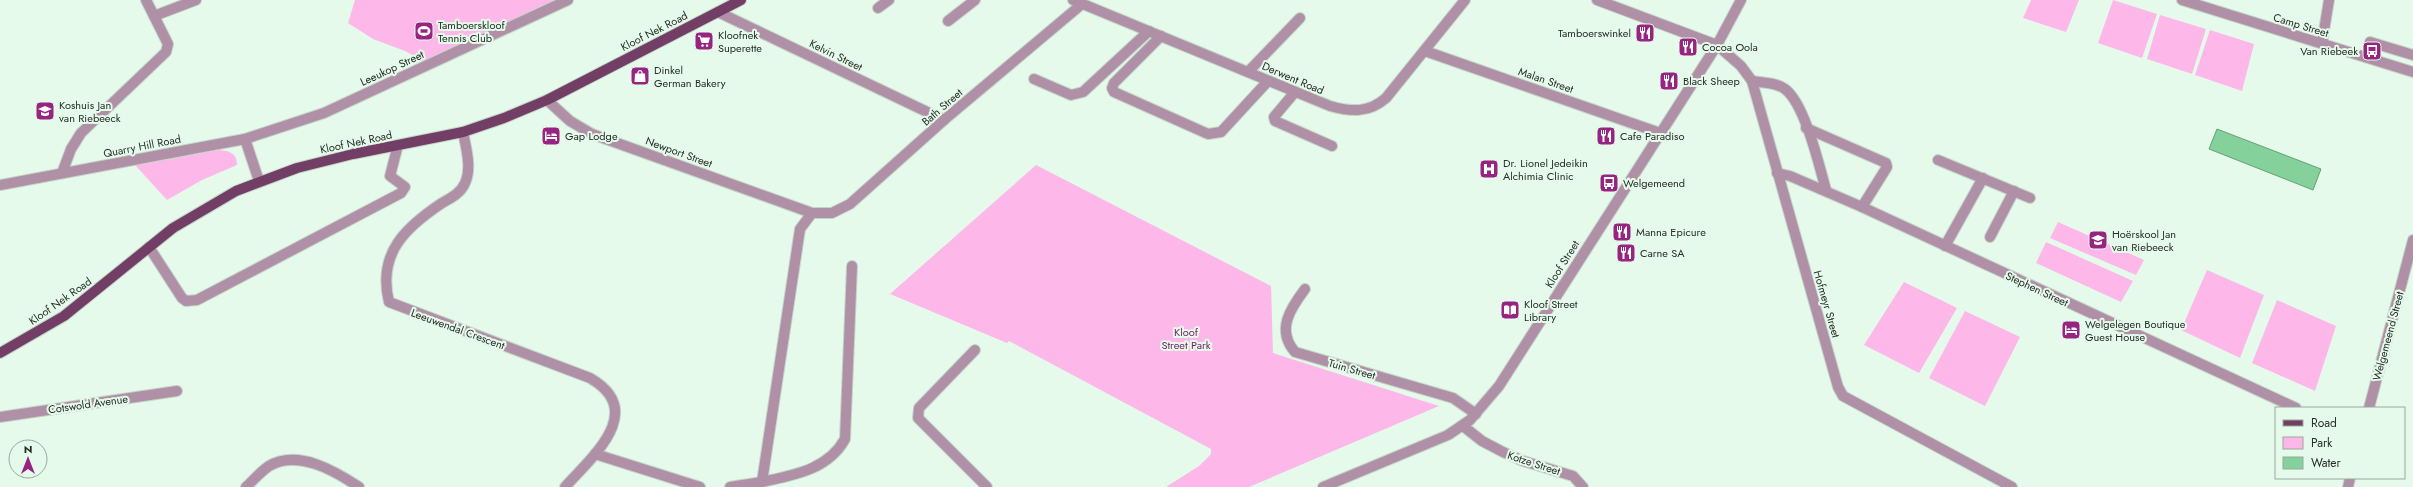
<svg xmlns="http://www.w3.org/2000/svg" width="2413" height="487" font-family="Jost,sans-serif">
  <rect width="100%" height="100%" fill="#e6faeb"/>
  <g fill="#fdb8e9">
    <path d="M 355,0 L 555,0 L 423,61 L 405,51 L 373,39 L 348,23 Z"/>
    <path d="M 2031,0 L 2079,0 L 2066,32 L 2023,18 Z"/>
    <path d="M 2113,0 L 2157,14 L 2142,58 L 2098,43 Z"/>
    <path d="M 2160,15 L 2206,29 L 2192,74 L 2147,59 Z"/>
    <path d="M 2210,30 L 2254,44 L 2242,91 L 2195,75 Z"/>
    <path d="M 219,150 C 230,151 237,153 237,165 L 202,180 L 167,200 L 135,165 Z"/>
    <path d="M 1036,165 L 1271,286 L 1273,353 L 1439,406 L 1249,487 L 1166,487 L 1199,466 L 1211,454 L 1211,449 L 1009,341 L 1007,343 L 890,294 Z"/>
    <path d="M 2058,222 L 2144,260 L 2136,275 L 2050,238 Z"/>
    <path d="M 2046,242 L 2133,281 L 2121,302 L 2036,263 Z"/>
    <path d="M 2207,270 L 2264,295 L 2240,358 L 2181,330 Z"/>
    <path d="M 1904,282 L 1957,308 L 1919,373 L 1864,345 Z"/>
    <path d="M 2277,300 L 2336,326 L 2315,391 L 2252,363 Z"/>
    <path d="M 1965,311 L 2020,337 L 1985,406 L 1929,378 Z"/>
  </g>
  <path fill="#84d19b" stroke="#68a078" d="M 2217,129 L 2321,169 L 2313,190 L 2209,149 Z"/>
  <g fill="none" stroke-linecap="round" stroke-linejoin="round">
    <g stroke="#c3d5c8" stroke-width="12">
      <g id="minor">
        <path d="M 1073,0 L 1330,106 C 1351,112 1369,113 1386,98 L 1465,0"/>
        <path d="M 1597,0 L 1717,45 L 1741,66 L 1752,81 L 1838,387 L 1843,396 L 2012,487"/>
        <path d="M 2182,0 L 2413,72"/>
        <path d="M 878,8 L 889,0"/>
        <path d="M 718,12 L 944,120"/>
        <path d="M 154,16 L 196,0"/>
        <path d="M 948,21 L 975,0"/>
        <path d="M 1161,36 L 1114,83 L 1112,88 L 1114,92 L 1208,134 L 1221,132 L 1268,81"/>
        <path d="M 2370,42 L 2413,55"/>
        <path d="M 2322,43 L 2329,0"/>
        <path d="M 1425,51 L 1660,133"/>
        <path d="M 1248,72 L 1300,18"/>
        <path d="M 1034,79 L 1071,95 L 1083,92 L 1149,31"/>
        <path d="M 1752,81 C 1762,83 1776,82 1785,89 C 1805,104 1819,165 1826,190"/>
        <path d="M 1295,92 L 1274,117 L 1275,121 L 1332,146"/>
        <path d="M 547,100 L 570,121 L 592,134 L 812,213 L 832,213 L 850,204 L 944,120 L 1082,4"/>
        <path d="M 1806,128 L 1886,163 L 1887,167 L 1862,207"/>
        <path d="M 463,132 C 466,148 472,168 465,183 C 461,193 451,198 442,203 C 406,227 377,253 389,302 L 590,378 C 647,411 593,456 565,487"/>
        <path d="M 245,139 L 324,113 L 568,0"/>
        <path d="M 1938,160 L 2030,198"/>
        <path d="M 62,173 L 71,149 L 81,133 L 166,52 L 168,44 L 146,0"/>
        <path d="M 1777,173 L 1790,176 L 1862,207 L 2296,408"/>
        <path d="M 0,185 L 245,139 L 259,181"/>
        <path d="M 812,213 L 800,229 L 762,482 C 793,475 828,470 845,439 L 852,266"/>
        <path d="M 1990,237 L 2014,191"/>
        <path d="M 1945,246 L 1983,178"/>
        <path d="M 149,247 L 182,298 L 186,301 L 197,300 L 401,193 L 405,187 L 390,176 L 398,145"/>
        <path d="M 1305,289 C 1290,309 1276,330 1295,352 L 1453,398 L 1476,414"/>
        <path d="M 975,350 L 919,408 L 918,418 L 987,487"/>
        <path d="M 2369,408 L 2413,240"/>
        <path d="M 0,417 L 177,391"/>
        <path d="M 1463,426 L 1482,441 L 1503,452 L 1523,461 L 1573,476 L 1583,487"/>
        <path d="M 595,454 L 700,487"/>
        <path d="M 246,487 C 254,480 260,472 269,466 C 298,449 335,471 359,487"/>
        <path d="M 730,487 L 762,482"/>
        <path d="M 1323,487 L 1448,435 L 1470,420 L 1499,386 L 1717,45 L 1741,0"/>
        <path d="M 2348,487 L 2350,478"/>
      </g>
    </g>
    <g stroke="#c3d5c8" stroke-width="12">
      <path id="major" d="M 0,353 L 64,316 L 173,228 L 236,191 L 297,168 L 353,154 L 463,132 L 504,118 L 547,100 L 741,0"/>
    </g>
    <use href="#minor" stroke="#b090a6" stroke-width="10"/>
    <use href="#major" stroke="#733e66" stroke-width="10"/>
  </g>
  <defs>
    <g id="stadium-square" transform="scale(1)"><rect x="-9" y="-9" width="18" height="18" rx="4" fill="#982481" stroke="#e6faeb"/><path d="M0-5a6.5 5 0 1 0 0 10a6.5 5 0 1 0 0-10ZM-3.5-1.8h7v3.6h-7Z" fill="#fff"/></g>
    <g id="restaurant-square" transform="scale(1)"><rect x="-9" y="-9" width="18" height="18" rx="4" fill="#982481" stroke="#e6faeb"/><path d="M-5-6h1v4h1v-4h1v4h1v-4h1v5L-1.5 .5V6h-2V.5L-5-1ZM5-6V6H3V1.5H1.5Q1.5-4 5-6Z" fill="#fff"/></g>
    <g id="supermarket-square" transform="scale(1)"><rect x="-9" y="-9" width="18" height="18" rx="4" fill="#982481" stroke="#e6faeb"/><path d="M-6-5.5h2.5l.6 2H6L4.5 2H-2.5L-4.4-4H-6ZM-1.5 3.2a1.3 1.3 0 1 0 .1 0ZM3 3.2a1.3 1.3 0 1 0 .1 0Z" fill="#fff"/></g>
    <g id="bus-square" transform="scale(1)"><rect x="-9" y="-9" width="18" height="18" rx="4" fill="#982481" stroke="#e6faeb"/><path d="M-5-6H5V4H4V6H2V4H-2V6H-4V4H-5ZM-3.5-4V0h7V-4ZM-3.5 1.2v1.5H-2V1.2ZM2 1.2v1.5H3.5V1.2Z" fill="#fff"/></g>
    <g id="shop-square" transform="scale(1)"><rect x="-9" y="-9" width="18" height="18" rx="4" fill="#982481" stroke="#e6faeb"/><path d="M-5-2.5h2.3a2.7 3.5 0 0 1 5.4 0H5L5.5 6h-11ZM-1.5-2.5h3a1.5 2.3 0 0 0-3 0Z" fill="#fff"/></g>
    <g id="school-square" transform="scale(1)"><rect x="-9" y="-9" width="18" height="18" rx="4" fill="#982481" stroke="#e6faeb"/><path d="M0-5L7-2L0 1L-7-2ZM-4 1L0 2.5L4 1V4Q0 6-4 4Z" fill="#fff"/></g>
    <g id="hotel-square" transform="scale(1)"><rect x="-9" y="-9" width="18" height="18" rx="4" fill="#982481" stroke="#e6faeb"/><path d="M-6-4.5h1.5V1H6V5H4.5V3h-9V5H-6ZM-4 0a1.8 1.8 0 1 1 3.6 0ZM.5 0V-2.5h3Q6-2.5 6 0Z" fill="#fff"/></g>
    <g id="hospital-square" transform="scale(1)"><rect x="-9" y="-9" width="18" height="18" rx="4" fill="#982481" stroke="#e6faeb"/><path d="M-5-5h3v3.5h4V-5h3V5h-3V1.5h-4V5h-3Z" fill="#fff"/></g>
    <g id="library-square" transform="scale(1)"><rect x="-9" y="-9" width="18" height="18" rx="4" fill="#982481" stroke="#e6faeb"/><path d="M-6-4Q-3-5.5-.7-3.5V5Q-3 3-6 4ZM6-4Q3-5.5 .7-3.5V5Q3 3 6 4Z" fill="#fff"/></g>
  </defs>
  <g fill-rule="evenodd">
    <use href="#stadium-square" x="424" y="31"/>
    <use href="#restaurant-square" x="1645" y="33"/>
    <use href="#supermarket-square" x="704" y="41"/>
    <use href="#restaurant-square" x="1688" y="47"/>
    <use href="#bus-square" x="2372" y="51"/>
    <use href="#shop-square" x="640" y="76"/>
    <use href="#restaurant-square" x="1669" y="81"/>
    <use href="#school-square" x="45" y="111"/>
    <use href="#hotel-square" x="551" y="136"/>
    <use href="#restaurant-square" x="1606" y="136"/>
    <use href="#hospital-square" x="1489" y="169"/>
    <use href="#bus-square" x="1609" y="183"/>
    <use href="#restaurant-square" x="1622" y="232"/>
    <use href="#school-square" x="2098" y="240"/>
    <use href="#restaurant-square" x="1626" y="253"/>
    <use href="#library-square" x="1510" y="310"/>
    <use href="#hotel-square" x="2071" y="330"/>
  </g>
  <g text-anchor="middle" stroke-width="4" stroke-linejoin="round" paint-order="stroke">
    <g font-size="11" fill="#252d27" stroke="#e6faeb" text-anchor="start">
      <text x="438" y="29">Tamboerskloof<tspan x="438" dy="13">Tennis Club</tspan></text>
      <text x="1631" y="37" text-anchor="end">Tamboerswinkel</text>
      <text x="718" y="39">Kloofnek<tspan x="718" dy="13">Superette</tspan></text>
      <text x="1702" y="51">Cocoa Oola</text>
      <text x="2358" y="55" text-anchor="end">Van Riebeek</text>
      <text x="654" y="74">Dinkel<tspan x="654" dy="13">German Bakery</tspan></text>
      <text x="1683" y="85">Black Sheep</text>
      <text x="59" y="109">Koshuis Jan<tspan x="59" dy="13">van Riebeeck</tspan></text>
      <text x="565" y="140">Gap Lodge</text>
      <text x="1620" y="140">Cafe Paradiso</text>
      <text x="1503" y="167">Dr. Lionel Jedeikin<tspan x="1503" dy="13">Alchimia Clinic</tspan></text>
      <text x="1623" y="187">Welgemeend</text>
      <text x="1636" y="236">Manna Epicure</text>
      <text x="2112" y="238">Hoërskool Jan<tspan x="2112" dy="13">van Riebeeck</tspan></text>
      <text x="1640" y="257">Carne SA</text>
      <text x="1524" y="308">Kloof Street<tspan x="1524" dy="13">Library</tspan></text>
      <text x="2085" y="328">Welgelegen Boutique<tspan x="2085" dy="13">Guest House</tspan></text>
    </g>
    <g font-size="11" fill="#252d27" stroke="#e6faeb">
      <text transform="translate(2301 25) rotate(17)" y="4">Camp Street</text>
      <text transform="translate(654 31) rotate(-27)" y="4">Kloof Nek Road</text>
      <text transform="translate(836 55) rotate(26)" y="4">Kelvin Street</text>
      <text transform="translate(392 68) rotate(-25)" y="4">Leeukop Street</text>
      <text transform="translate(1293 78) rotate(23)" y="4">Derwent Road</text>
      <text transform="translate(1546 80) rotate(19)" y="4">Malan Street</text>
      <text transform="translate(942 107) rotate(-41)" y="4">Bath Street</text>
      <text transform="translate(356 142) rotate(-12)" y="4">Kloof Nek Road</text>
      <text transform="translate(142 146) rotate(-11)" y="4">Quarry Hill Road</text>
      <text transform="translate(679 152) rotate(20)" y="4">Newport Street</text>
      <text transform="translate(1562 264) rotate(-58)" y="4">Kloof Street</text>
      <text transform="translate(2037 289) rotate(25)" y="4">Stephen Street</text>
      <text transform="translate(60 301) rotate(-35)" y="4">Kloof Nek Road</text>
      <text transform="translate(1827 304) rotate(74)" y="4">Hofmeyr Street</text>
      <text transform="translate(458 329) rotate(20)" y="4">Leeuwendal Crescent</text>
      <text transform="translate(2388 336) rotate(-75)" y="4">Welgemeend Street</text>
      <text transform="translate(1352 369) rotate(16)" y="4">Tuin Street</text>
      <text transform="translate(88 404) rotate(-8)" y="4">Cotswold Avenue</text>
      <text transform="translate(1534 463) rotate(18)" y="4">Kotze Street</text>
    </g>
    <g font-size="11" fill="#711e60" stroke="#e6faeb">
      <text x="1186" y="336">Kloof<tspan x="1186" dy="13">Street Park</tspan></text>
    </g>
  </g>
  <rect x="2275" y="407" width="130" height="72" fill="#e6faeb" stroke="#99a89d"/>
  <rect x="2283" y="420" width="20" height="6" fill="#733e66" stroke="#99a89d"/>
  <text x="2311" y="427" font-size="12" fill="#252d27">Road</text>
  <rect x="2283" y="437" width="20" height="12" fill="#fdb8e9" stroke="#99a89d"/>
  <text x="2311" y="447" font-size="12" fill="#252d27">Park</text>
  <rect x="2283" y="457" width="20" height="12" fill="#84d19b" stroke="#99a89d"/>
  <text x="2311" y="467" font-size="12" fill="#252d27">Water</text>
  <g transform="translate(28 459)"><circle r="19" fill="#e6faeb" stroke="#99a89d"/>
  <path d="M0-3L7 15L0 10L-7 15Z" fill="#982481"/>
  <text y="-6" font-size="11" font-weight="bold" text-anchor="middle" fill="#252d27">N</text>
  </g>
</svg>
